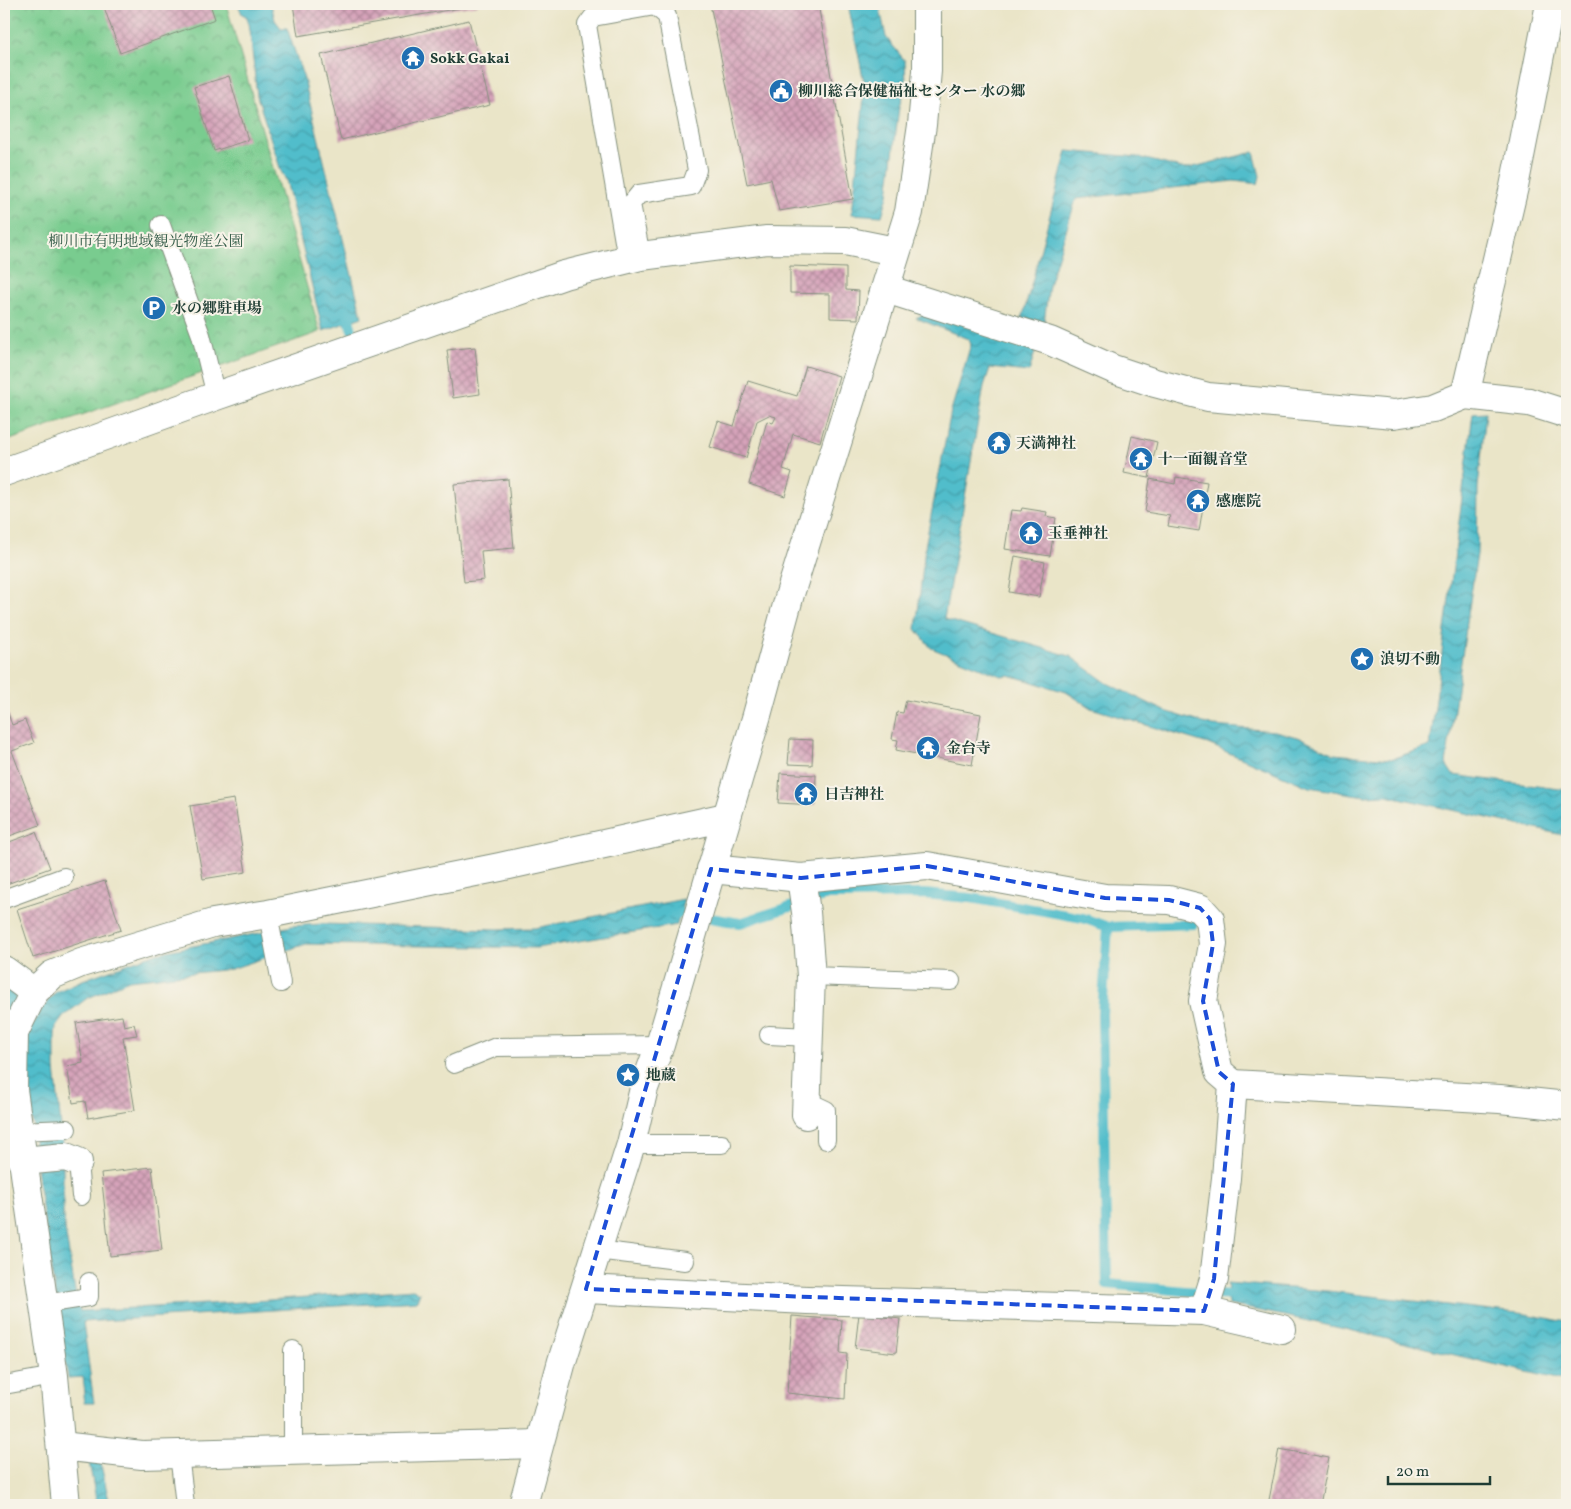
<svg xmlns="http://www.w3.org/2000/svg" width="1571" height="1509" font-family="Vollkorn,'Noto Serif JP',serif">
  <defs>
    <pattern id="park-crowns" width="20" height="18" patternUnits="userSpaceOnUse" patternTransform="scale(1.25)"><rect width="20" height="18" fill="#79cc8f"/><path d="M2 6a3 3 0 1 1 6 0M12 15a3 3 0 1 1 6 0" fill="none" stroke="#63a776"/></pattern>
    <pattern id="water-waves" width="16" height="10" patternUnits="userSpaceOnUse" patternTransform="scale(1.25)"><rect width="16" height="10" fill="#51bdcb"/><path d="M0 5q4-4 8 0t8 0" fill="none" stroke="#439ba6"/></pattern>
    <pattern id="building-cross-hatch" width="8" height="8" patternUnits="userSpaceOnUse" patternTransform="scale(1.25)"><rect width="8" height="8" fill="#d6a3ba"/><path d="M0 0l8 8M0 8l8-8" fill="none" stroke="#ad8698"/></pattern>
  </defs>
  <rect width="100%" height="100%" fill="#f7f3e8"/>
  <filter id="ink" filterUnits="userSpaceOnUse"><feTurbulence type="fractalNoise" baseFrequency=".02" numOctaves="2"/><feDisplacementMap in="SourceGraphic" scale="10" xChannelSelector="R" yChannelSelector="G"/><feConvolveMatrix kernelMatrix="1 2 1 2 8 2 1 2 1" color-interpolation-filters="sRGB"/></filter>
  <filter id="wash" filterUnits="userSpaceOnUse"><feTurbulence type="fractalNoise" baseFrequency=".0096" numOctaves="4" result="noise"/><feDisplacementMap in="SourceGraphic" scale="20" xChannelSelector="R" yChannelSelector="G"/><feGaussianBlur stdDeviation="1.12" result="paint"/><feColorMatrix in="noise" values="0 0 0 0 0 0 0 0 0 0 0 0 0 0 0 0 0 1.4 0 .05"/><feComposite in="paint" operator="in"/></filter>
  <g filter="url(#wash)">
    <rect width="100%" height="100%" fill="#eae5c8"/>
    <path fill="url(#park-crowns)" stroke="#4c8462" d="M 4,4 L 226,4 L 320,332 L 4,442 Z"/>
    <g fill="url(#water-waves)" stroke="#387d80">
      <path d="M 238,4 L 271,4 L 275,20 L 281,28 L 287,28 L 304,79 L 362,317 L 323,331 L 286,180 L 281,171 L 257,96 L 249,23 L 246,16 L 242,14 Z"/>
      <path d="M 848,4 L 879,4 L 886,37 L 905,61 L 906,84 L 899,107 L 888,195 L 882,216 L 852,214 L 865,87 Z"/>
      <path d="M 1067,151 L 1138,157 L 1185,169 L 1254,152 L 1260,176 L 1258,184 L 1234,181 L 1076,199 L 1049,285 L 1044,322 L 1029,372 L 990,368 L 984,386 L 944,619 L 1070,656 L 1107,683 L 1165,711 L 1213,726 L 1275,731 L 1304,739 L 1334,754 L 1391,759 L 1430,746 L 1473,413 L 1486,412 L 1478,487 L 1477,554 L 1446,764 L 1453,775 L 1567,790 L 1567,836 L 1386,795 L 1365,796 L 1309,787 L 1208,744 L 1091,708 L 1066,692 L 1009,675 L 1001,676 L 931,648 L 916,629 L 925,547 L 951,411 L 971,344 L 968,339 L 916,318 L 929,311 L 1010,341 L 1023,316 Z"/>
      <path d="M 684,899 L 677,925 L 536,948 L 306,944 L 231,969 L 129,980 L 86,999 L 64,1016 L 56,1027 L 55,1036 L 55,1068 L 63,1147 L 63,1217 L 76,1297 L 80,1311 L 242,1302 L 413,1289 L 420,1293 L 417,1301 L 83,1322 L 94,1403 L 84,1403 L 83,1395 L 85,1394 L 83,1377 L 68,1378 L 34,1154 L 34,1127 L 26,1103 L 26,1037 L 43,1007 L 56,992 L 80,981 L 157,953 L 255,934 L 292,926 L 323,924 L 498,929 L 535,928 Z"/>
      <path d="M 4,984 L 15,991 L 17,1013 L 12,1023 L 4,1021 Z"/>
      <path d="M 1227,1283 L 1328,1291 L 1526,1314 L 1567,1322 L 1567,1381 C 1454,1356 1343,1326 1229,1305 Z"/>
      <path d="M 88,1456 L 99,1456 L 110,1505 L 97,1505 Z"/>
    </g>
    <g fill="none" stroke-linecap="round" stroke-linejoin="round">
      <g stroke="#51bdcb" stroke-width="10">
        <path d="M 346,309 L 352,330"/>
        <path d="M 667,913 L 674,912 L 740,923 L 827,895 L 923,894 L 971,898 L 1083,918 L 1108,927 L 1194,924"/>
        <path d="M 1108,927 L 1102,1014 L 1107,1284 L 1241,1296"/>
      </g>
    </g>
    <g id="blocks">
      <g fill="url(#building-cross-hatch)">
        <path d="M 103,4 L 210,4 L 215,19 L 120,53 Z"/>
        <path d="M 293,4 L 478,4 L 478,5 L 298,36 Z"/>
        <path d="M 710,4 L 818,4 L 853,199 L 779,211 L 771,179 L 747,184 Z"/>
        <path d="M 469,20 L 490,105 L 341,140 L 321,55 Z"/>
        <path d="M 229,76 L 248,140 L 214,151 L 194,87 Z"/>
        <path d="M 790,266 L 846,268 L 846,290 L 859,291 L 858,319 L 830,318 L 830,294 L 790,293 Z"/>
        <path d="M 475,347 L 480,394 L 453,398 L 447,350 Z"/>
        <path d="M 806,366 L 839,376 L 820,442 L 793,434 L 783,469 L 792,472 L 785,496 L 749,484 L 767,421 L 773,423 L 776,417 L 769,415 L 757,421 L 746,458 L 710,447 L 718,421 L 734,426 L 748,381 L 797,396 Z"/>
        <path d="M 994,434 L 1007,437 L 1004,452 L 990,449 Z"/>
        <path d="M 1132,436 L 1157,442 L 1149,478 L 1124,473 Z"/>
        <path d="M 1176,477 L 1207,482 L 1199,531 L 1168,526 L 1170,516 L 1145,512 L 1150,479 L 1175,484 Z"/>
        <path d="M 508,479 L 514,548 L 481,551 L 484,580 L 464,582 L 454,484 Z"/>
        <path d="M 1022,508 L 1047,512 L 1046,516 L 1056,518 L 1050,556 L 1005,549 L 1011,510 L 1021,511 Z"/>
        <path d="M 1015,556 L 1045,562 L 1039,597 L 1009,592 Z"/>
        <path d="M 906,700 L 981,714 L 972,765 L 896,750 L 898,740 L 892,739 L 897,712 L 903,713 Z"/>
        <path d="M 4,702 L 12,725 L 25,720 L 34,743 L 12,751 L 40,825 L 4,838 Z"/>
        <path d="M 790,739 L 813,740 L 812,765 L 788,764 Z"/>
        <path d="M 780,773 L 816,775 L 815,805 L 778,803 Z"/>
        <path d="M 234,799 L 246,872 L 203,879 L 190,806 Z"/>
        <path d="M 36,832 L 50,868 L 4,885 L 4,844 Z"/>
        <path d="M 105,881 L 121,930 L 33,958 L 17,909 Z"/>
        <path d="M 122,1016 L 124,1026 L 134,1024 L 137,1035 L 123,1037 L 135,1110 L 88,1118 L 85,1101 L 73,1103 L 67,1066 L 83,1063 L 76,1023 Z"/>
        <path d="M 152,1167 L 162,1250 L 110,1256 L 101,1173 Z"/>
        <path d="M 859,1314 L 900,1319 L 896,1353 L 855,1348 Z"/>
        <path d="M 792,1316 L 842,1320 L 840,1353 L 847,1354 L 845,1399 L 787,1393 Z"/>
        <path d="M 1279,1449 L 1329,1458 L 1320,1505 L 1268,1505 Z"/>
      </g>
    </g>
  </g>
  <g filter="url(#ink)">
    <use href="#blocks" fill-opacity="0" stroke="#84917e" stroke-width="1"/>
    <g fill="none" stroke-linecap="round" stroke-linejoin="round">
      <g stroke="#84917e" stroke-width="20">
        <g id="lane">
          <path d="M 161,225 L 201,335 L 216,396"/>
          <path d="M 627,259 L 587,25 L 593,17 L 655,6 L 667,16 L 697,170 L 691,186 L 639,194 L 631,204 L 641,256"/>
          <path d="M 4,899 L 64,877"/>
          <path d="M 268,914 L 281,983"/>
          <path d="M 811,976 L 951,981"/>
          <path d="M 769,1035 L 809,1037"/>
          <path d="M 454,1064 L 496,1047 L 660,1045"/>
          <path d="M 807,1101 L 826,1110 L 826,1140"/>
          <path d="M 18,1131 L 67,1129"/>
          <path d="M 631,1144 L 722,1144"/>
          <path d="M 78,1162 L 81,1196"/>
          <path d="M 597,1250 L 685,1261"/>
          <path d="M 45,1304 L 89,1297 L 89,1282"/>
          <path d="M 293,1350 L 293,1451"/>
          <path d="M 4,1385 L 54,1376"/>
          <path d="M 179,1454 L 185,1505"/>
        </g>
      </g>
      <g stroke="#84917e" stroke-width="30">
        <g id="street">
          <path d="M 886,289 L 1050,341 L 1113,369 L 1155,383 L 1208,397 L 1394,414 L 1433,408 L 1465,395 L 1529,402 L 1567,414"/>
          <path d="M 1465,395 L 1514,187 L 1550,4"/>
          <path d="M 4,472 L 216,396 L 564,275 L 641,256 L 767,240 L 845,241 L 895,251"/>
          <path d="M 711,869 L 801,878 L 927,866 L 1105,898 L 1169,900 L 1200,908 L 1210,919 L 1213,944 L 1203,1001 L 1219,1072 L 1233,1084 L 1226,1178 L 1214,1279 L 1204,1311"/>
          <path d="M 801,878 L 806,912 L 811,976 L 806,1115"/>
          <path d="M 4,970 L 34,992"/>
          <path d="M 1233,1084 L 1500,1099 L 1567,1106"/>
          <path d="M 22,1161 L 66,1157 L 78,1162"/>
          <path d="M 586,1289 L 807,1300 L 1204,1311 L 1282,1329"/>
          <path d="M 61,1446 L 142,1455 L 539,1444"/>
          <path d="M 66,1505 L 54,1376 L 13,1090 L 14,1033 L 34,992 L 52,975 L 81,963 L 213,923 L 268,914 L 500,867 L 726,817"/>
          <path d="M 523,1505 L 562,1361 L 631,1144 L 644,1088 L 660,1045 L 757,715 L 790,594 L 909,212 L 922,125 L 927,71 L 927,4"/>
        </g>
      </g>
      <use href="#lane" stroke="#fff" stroke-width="18"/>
      <use href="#street" stroke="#fff" stroke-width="28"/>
    </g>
  </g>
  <path fill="none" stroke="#1d4ed8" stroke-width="4" stroke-dasharray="10 6" stroke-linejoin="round" d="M 927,866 L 1105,898 L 1169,900 L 1200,908 L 1210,919 L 1213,944 L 1203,1001 L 1219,1072 L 1233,1084 L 1214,1279 L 1204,1311 L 586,1289 L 711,869 L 801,878 Z"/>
  <defs>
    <g id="temple-disc" transform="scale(1.25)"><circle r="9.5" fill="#1f6fb2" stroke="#f7f3e8"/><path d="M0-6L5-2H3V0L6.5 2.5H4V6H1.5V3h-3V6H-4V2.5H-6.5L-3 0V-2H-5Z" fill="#fff"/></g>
    <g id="civic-disc" transform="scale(1.25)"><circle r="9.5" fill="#1f6fb2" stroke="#f7f3e8"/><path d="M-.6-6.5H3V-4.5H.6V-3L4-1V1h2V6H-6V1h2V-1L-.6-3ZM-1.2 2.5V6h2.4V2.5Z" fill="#fff"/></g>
    <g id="parking-disc" transform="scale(1.25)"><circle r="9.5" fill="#1f6fb2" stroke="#f7f3e8"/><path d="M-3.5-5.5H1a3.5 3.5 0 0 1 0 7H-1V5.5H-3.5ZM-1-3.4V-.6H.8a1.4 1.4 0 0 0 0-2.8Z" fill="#fff"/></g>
    <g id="sight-disc" transform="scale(1.25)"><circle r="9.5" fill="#1f6fb2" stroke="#f7f3e8"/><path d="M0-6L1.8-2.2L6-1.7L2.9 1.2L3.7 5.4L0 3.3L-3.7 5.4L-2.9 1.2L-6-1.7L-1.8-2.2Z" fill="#fff"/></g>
  </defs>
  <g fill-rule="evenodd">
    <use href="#temple-disc" x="413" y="58"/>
    <use href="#civic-disc" x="781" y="91"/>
    <use href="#parking-disc" x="154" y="308"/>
    <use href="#temple-disc" x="999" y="443"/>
    <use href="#temple-disc" x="1141" y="459"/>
    <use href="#temple-disc" x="1198" y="501"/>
    <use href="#temple-disc" x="1031" y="533"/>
    <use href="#sight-disc" x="1362" y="659"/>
    <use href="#temple-disc" x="928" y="748"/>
    <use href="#temple-disc" x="806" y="794"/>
    <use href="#sight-disc" x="628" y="1075"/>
  </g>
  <g text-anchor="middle" stroke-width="4" stroke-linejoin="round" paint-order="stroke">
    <g font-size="15" font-weight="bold" fill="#1f3d34" stroke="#f7f3e8" text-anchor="start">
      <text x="430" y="63">Sokk Gakai</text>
      <text x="798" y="96">柳川総合保健福祉センター 水の郷</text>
      <text x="172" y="313">水の郷駐車場</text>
      <text x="1016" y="448">天満神社</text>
      <text x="1158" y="464">十一面観音堂</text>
      <text x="1216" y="506">感應院</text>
      <text x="1048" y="538">玉垂神社</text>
      <text x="1380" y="664">浪切不動</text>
      <text x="946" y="753">金台寺</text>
      <text x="824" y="799">日吉神社</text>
      <text x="646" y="1080">地蔵</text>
    </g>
    <g font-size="15" fill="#315a46" stroke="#f7f3e8">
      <text x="146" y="246">柳川市有明地域観光物産公園</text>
    </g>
  </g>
  <rect width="1571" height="1509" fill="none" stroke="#f7f3e8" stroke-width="20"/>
  <path d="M1388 1476v8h102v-8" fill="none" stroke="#1f3d34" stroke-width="2.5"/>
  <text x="1396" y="1476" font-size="15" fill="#1f3d34" stroke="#f7f3e8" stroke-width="4" paint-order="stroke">20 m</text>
</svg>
